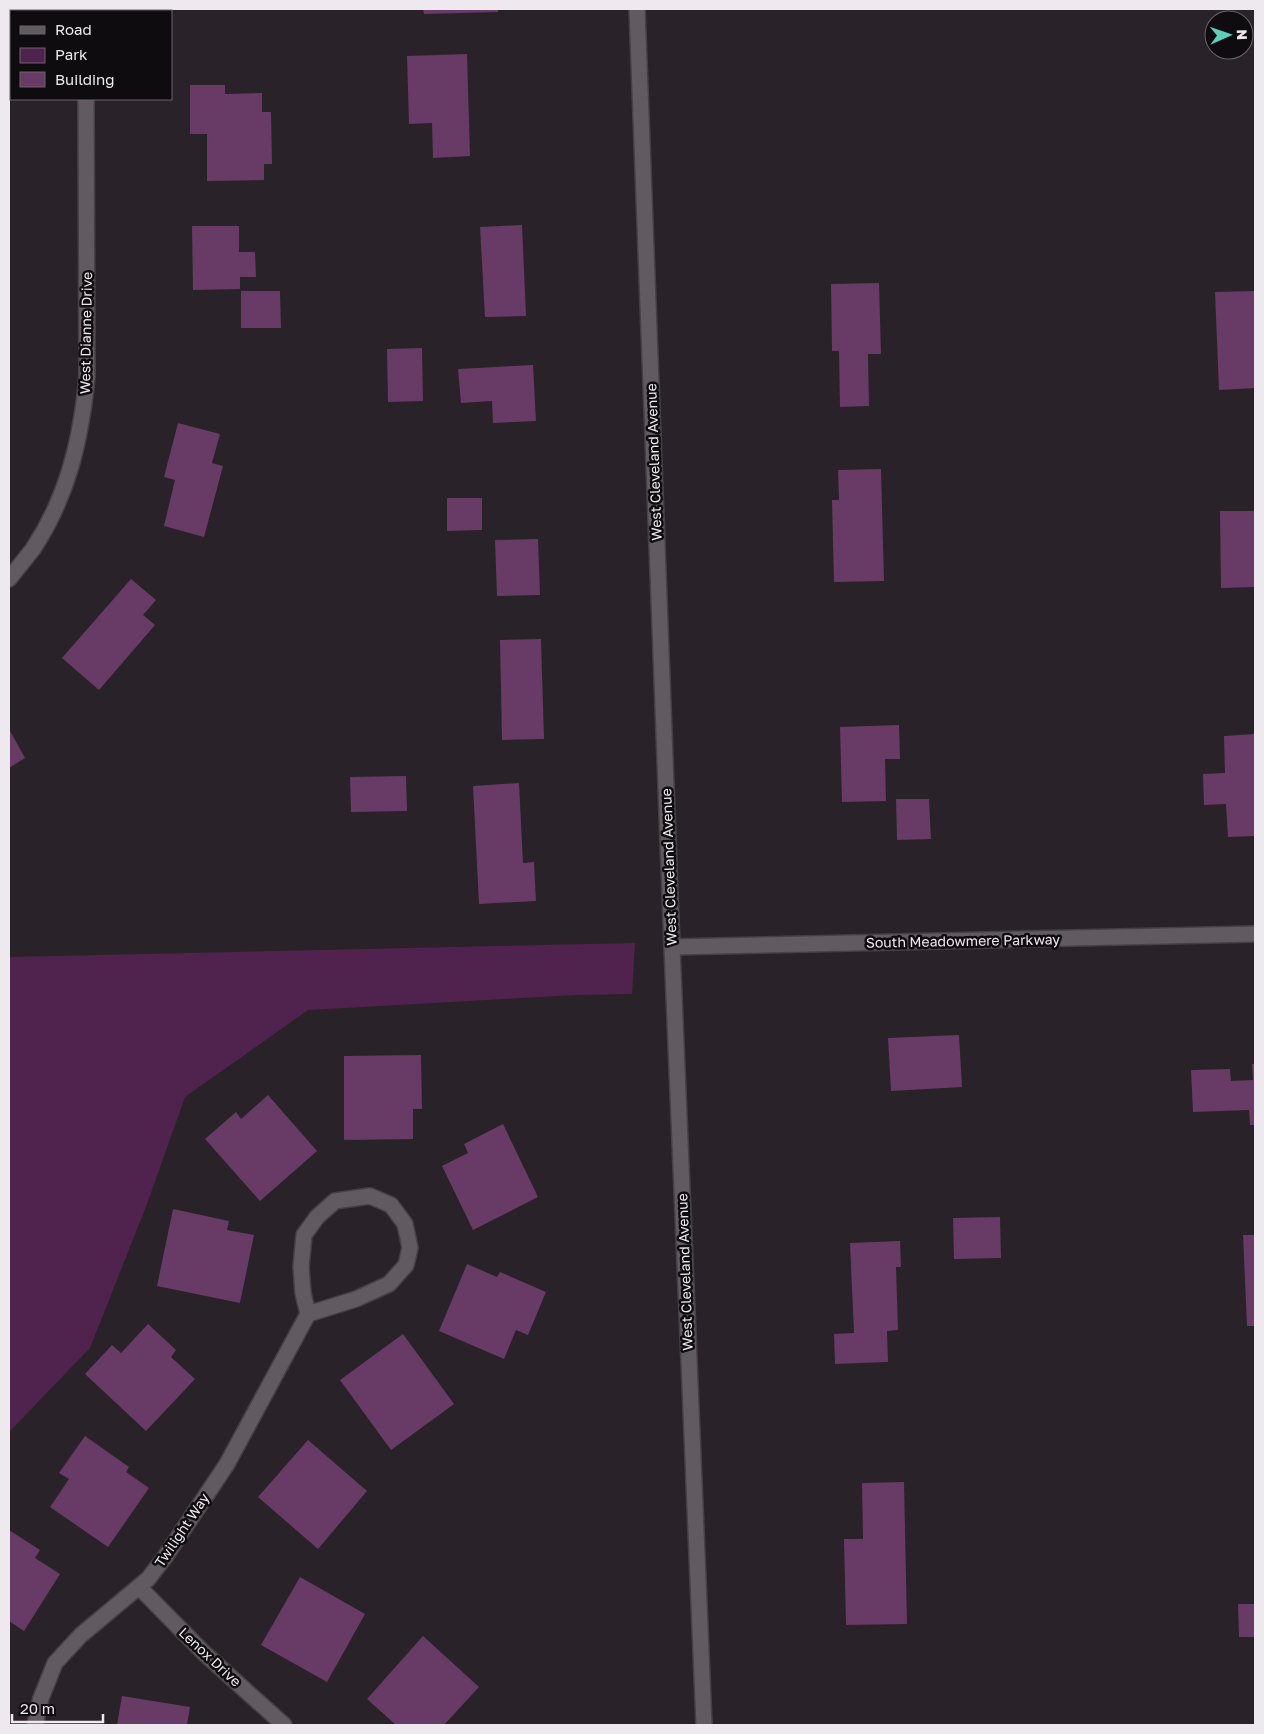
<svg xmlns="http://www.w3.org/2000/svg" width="1264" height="1734" font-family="'Golos Text',sans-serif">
  <rect width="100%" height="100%" fill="#292228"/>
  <path fill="#50234e" d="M 635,943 L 632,994 L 577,995 L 308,1010 L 185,1097 L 147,1204 L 90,1348 L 9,1432 L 9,957 Z"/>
  <g fill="#683a66">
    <path d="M 423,9 L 498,9 L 498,12 L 424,14 Z"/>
    <path d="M 467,54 L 470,156 L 433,158 L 432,123 L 409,124 L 407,56 Z"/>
    <path d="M 190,85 L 225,85 L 225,94 L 262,93 L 262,112 L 271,112 L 272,164 L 264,164 L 264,180 L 207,181 L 207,134 L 190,134 Z"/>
    <path d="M 522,225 L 526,316 L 485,317 L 480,227 Z"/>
    <path d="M 192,226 L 239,226 L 239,252 L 255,252 L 256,277 L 240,277 L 240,289 L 193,290 Z"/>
    <path d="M 879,283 L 881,354 L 868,354 L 869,406 L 840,407 L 839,351 L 832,351 L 831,284 Z"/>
    <path d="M 241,291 L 280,291 L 281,328 L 241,328 Z"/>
    <path d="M 1255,291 L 1255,388 L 1219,390 L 1215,292 Z"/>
    <path d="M 422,348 L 423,401 L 388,402 L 387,349 Z"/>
    <path d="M 533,365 L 536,421 L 493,423 L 492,401 L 461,403 L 458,369 Z"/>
    <path d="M 178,423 L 220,434 L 212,463 L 223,466 L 204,537 L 164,526 L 175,480 L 164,477 Z"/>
    <path d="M 881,469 L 884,581 L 834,582 L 832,500 L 839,500 L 838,470 Z"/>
    <path d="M 447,498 L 482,498 L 482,530 L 447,531 Z"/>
    <path d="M 1220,511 L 1255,511 L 1255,587 L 1221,588 Z"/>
    <path d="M 538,539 L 540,595 L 497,596 L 495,540 Z"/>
    <path d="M 131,579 L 156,600 L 143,615 L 155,625 L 99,690 L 62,658 Z"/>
    <path d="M 541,639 L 544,739 L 502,740 L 500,640 Z"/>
    <path d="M 899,725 L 900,759 L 885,759 L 886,801 L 842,802 L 840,727 Z"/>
    <path d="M 9,729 L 25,758 L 9,768 Z"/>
    <path d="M 1255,734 L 1255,836 L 1228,837 L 1226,804 L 1204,805 L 1203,774 L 1225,773 L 1224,736 Z"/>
    <path d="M 406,776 L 407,811 L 351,812 L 350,777 Z"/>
    <path d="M 519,783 L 523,863 L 534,862 L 536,901 L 479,904 L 473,786 Z"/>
    <path d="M 896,799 L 929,799 L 931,839 L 897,840 Z"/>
    <path d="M 959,1035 L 962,1087 L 891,1091 L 888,1038 Z"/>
    <path d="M 421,1055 L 422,1109 L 413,1109 L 413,1139 L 344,1140 L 344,1056 Z"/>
    <path d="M 1252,1064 L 1255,1064 L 1255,1125 L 1250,1125 L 1249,1110 L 1193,1112 L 1191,1070 L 1230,1069 L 1231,1081 L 1253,1080 Z"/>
    <path d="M 268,1095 L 317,1151 L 260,1201 L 205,1139 L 236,1112 L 241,1119 Z"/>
    <path d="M 503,1124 L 538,1197 L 473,1230 L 442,1166 L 468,1153 L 464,1144 Z"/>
    <path d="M 173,1209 L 229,1221 L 227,1230 L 254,1235 L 240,1303 L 157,1286 Z"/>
    <path d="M 1000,1217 L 1001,1258 L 954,1259 L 953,1218 Z"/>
    <path d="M 1243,1235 L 1255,1235 L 1255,1326 L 1247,1326 Z"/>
    <path d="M 900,1241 L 901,1267 L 896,1267 L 898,1330 L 887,1331 L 888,1362 L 835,1364 L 834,1334 L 854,1333 L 850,1243 Z"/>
    <path d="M 467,1264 L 497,1277 L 500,1272 L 546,1292 L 528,1335 L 516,1330 L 504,1359 L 439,1331 Z"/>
    <path d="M 148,1324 L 176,1350 L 171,1357 L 195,1379 L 146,1431 L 85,1374 L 112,1345 L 121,1353 Z"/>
    <path d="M 403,1334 L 454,1404 L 391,1450 L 340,1380 Z"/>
    <path d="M 85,1436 L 129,1467 L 126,1472 L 149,1488 L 108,1547 L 50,1507 L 69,1479 L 59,1473 Z"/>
    <path d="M 308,1440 L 367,1491 L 318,1549 L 258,1497 Z"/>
    <path d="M 904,1482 L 907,1624 L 846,1625 L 844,1539 L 863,1539 L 862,1483 Z"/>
    <path d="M 9,1530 L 40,1550 L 35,1558 L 60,1574 L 24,1631 L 9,1621 Z"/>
    <path d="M 300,1577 L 365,1614 L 327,1682 L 261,1645 Z"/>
    <path d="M 1238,1604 L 1255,1604 L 1255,1637 L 1239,1637 Z"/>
    <path d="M 423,1636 L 479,1687 L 444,1725 L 396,1725 L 367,1699 Z"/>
    <path d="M 122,1696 L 190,1707 L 187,1725 L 117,1725 Z"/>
  </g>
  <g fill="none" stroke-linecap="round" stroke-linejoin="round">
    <g stroke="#464046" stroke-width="18">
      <g id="street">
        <path d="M 78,9 L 78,11"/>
        <path d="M 9,579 C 17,569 25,559 33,549 C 68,496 81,439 87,377 L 86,99"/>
        <path d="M 672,947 L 1255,934"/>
        <path d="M 370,1196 L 391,1205 L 405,1224 L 410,1248 L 406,1265 L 389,1284 L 356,1299 L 308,1314 L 303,1293 L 301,1267 L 304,1235 L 317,1217 L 335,1201 Z"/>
        <path d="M 139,1587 L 204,1653 L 284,1725"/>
        <path d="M 35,1725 L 41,1698 L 55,1663 L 81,1635 L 148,1579 L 165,1557 L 227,1464 L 308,1314"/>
      </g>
    </g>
    <g stroke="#464046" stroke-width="18">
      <path id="secondary" d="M 637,9 L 672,947 L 704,1725"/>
    </g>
    <use href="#street" stroke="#625a61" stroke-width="15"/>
    <use href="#secondary" stroke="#625a61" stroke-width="15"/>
  </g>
  <g text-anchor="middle" stroke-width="5" stroke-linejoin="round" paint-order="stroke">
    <g font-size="14" fill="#eee9ee" stroke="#0f0c0f">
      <text transform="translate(86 333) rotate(-89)" y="5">West Dianne Drive</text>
      <text transform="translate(654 462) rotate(-92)" y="5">West Cleveland Avenue</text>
      <text transform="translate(669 867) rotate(-92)" y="5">West Cleveland Avenue</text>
      <text transform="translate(963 941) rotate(-1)" y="5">South Meadowmere Parkway</text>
      <text transform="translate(685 1272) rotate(-92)" y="5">West Cleveland Avenue</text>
      <text transform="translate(182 1530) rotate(-56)" y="5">Twilight Way</text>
      <text transform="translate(210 1657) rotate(43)" y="5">Lenox Drive</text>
    </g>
  </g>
  <rect width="1264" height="1734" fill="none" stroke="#eee9ee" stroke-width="20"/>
  <rect x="10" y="10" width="162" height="90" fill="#0f0c0f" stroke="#686468"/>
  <rect x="20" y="26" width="25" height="8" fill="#625a61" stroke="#686468"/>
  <text x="55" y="35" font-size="15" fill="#eee9ee">Road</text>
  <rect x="20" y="48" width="25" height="15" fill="#50234e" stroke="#686468"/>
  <text x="55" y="60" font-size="15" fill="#eee9ee">Park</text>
  <rect x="20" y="72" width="25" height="15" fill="#683a66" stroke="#686468"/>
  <text x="55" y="85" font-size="15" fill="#eee9ee">Building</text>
  <g transform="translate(1229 35) rotate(88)"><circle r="24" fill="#0f0c0f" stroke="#686468"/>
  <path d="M0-4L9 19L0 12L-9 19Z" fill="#5dceb9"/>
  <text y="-8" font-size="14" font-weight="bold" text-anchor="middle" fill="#eee9ee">N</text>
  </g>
  <path d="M12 1714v8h91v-8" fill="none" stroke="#eee9ee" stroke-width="2.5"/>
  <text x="20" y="1714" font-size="15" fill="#eee9ee" stroke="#0f0c0f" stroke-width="4" paint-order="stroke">20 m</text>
</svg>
